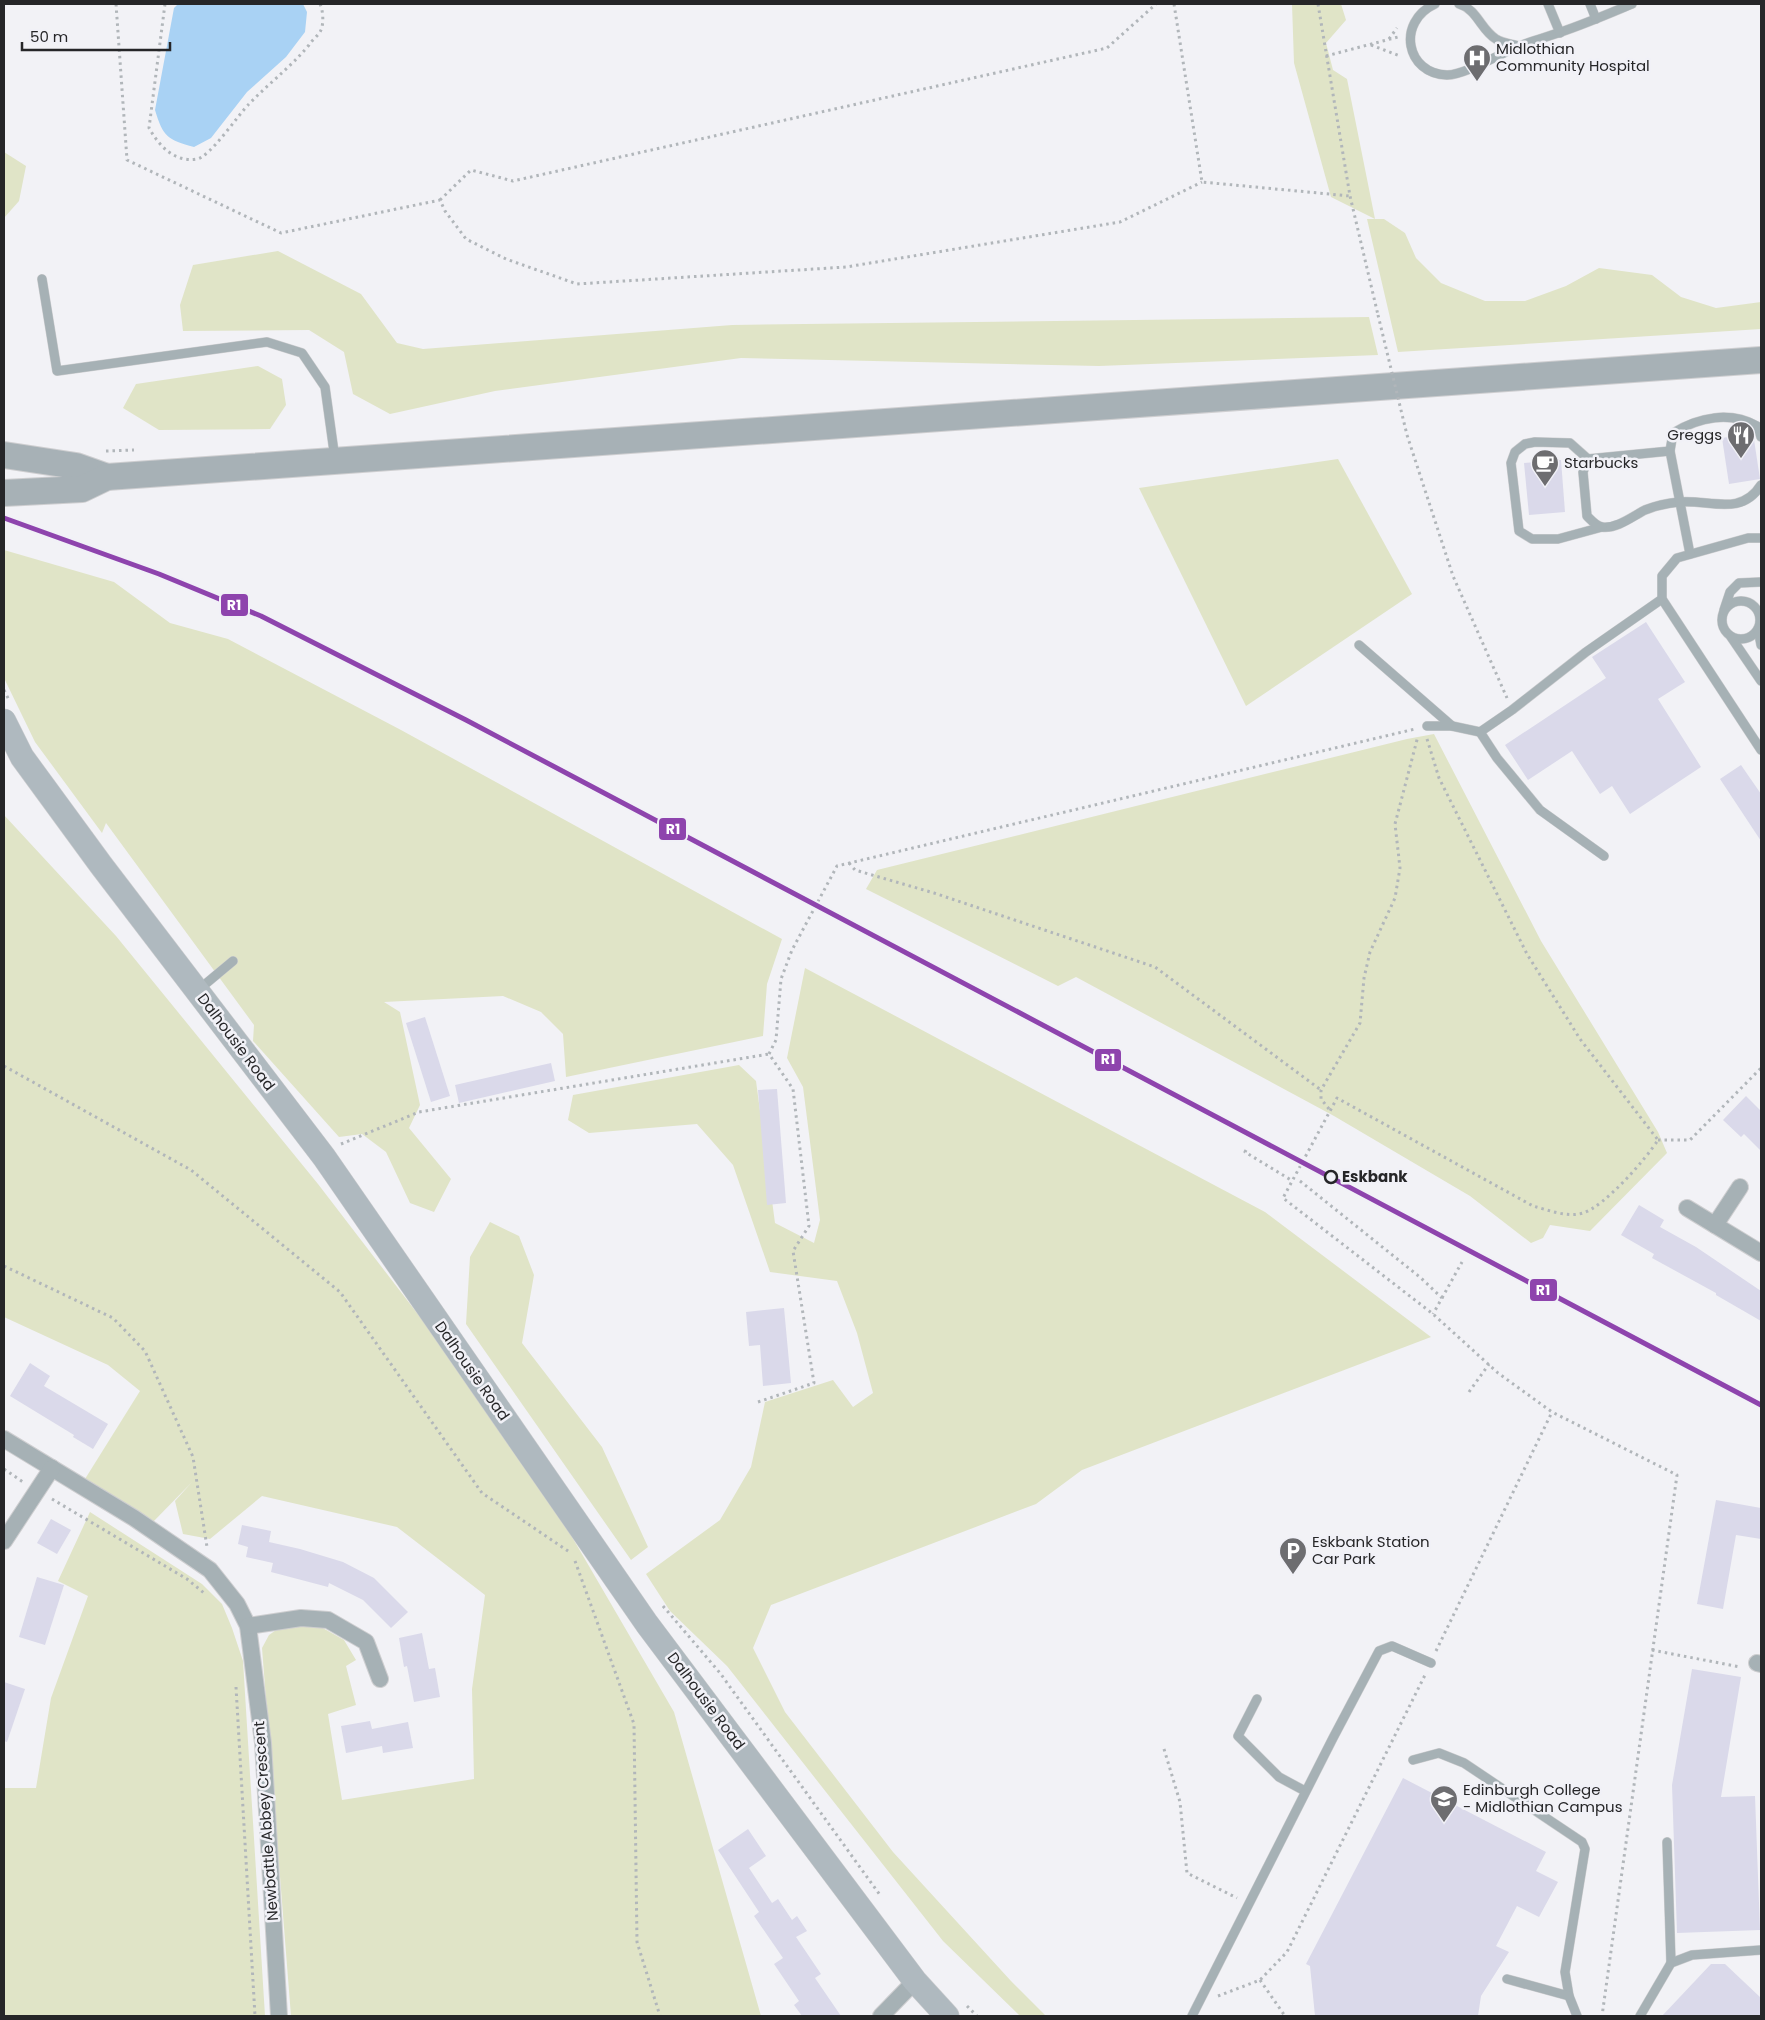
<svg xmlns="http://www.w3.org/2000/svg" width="1765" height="2020" font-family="Poppins,sans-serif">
  <rect width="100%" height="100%" fill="#f2f2f6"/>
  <g fill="#e0e4c7">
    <path d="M 1292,4 L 1341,4 L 1346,20 L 1326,43 L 1333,70 L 1347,79 L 1375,219 L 1331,197 L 1294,63 Z"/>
    <path d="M 4,152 L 26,166 L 19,201 L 4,218 Z"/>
    <path d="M 1384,219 L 1405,233 L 1416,258 L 1441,283 L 1485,301 L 1525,301 L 1566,286 L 1599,268 L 1652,275 L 1681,297 L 1716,308 L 1761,302 L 1761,329 L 1398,352 L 1367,219 Z"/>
    <path d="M 278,251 L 361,294 L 397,343 L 423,349 L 732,325 L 1369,317 L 1378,355 L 1099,366 L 741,358 L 495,391 L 390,414 L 353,394 L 344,352 L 309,330 L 183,331 L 180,305 L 193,265 Z"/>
    <path d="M 258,366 L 282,379 L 286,405 L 270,429 L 159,430 L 123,408 L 136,384 Z"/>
    <path d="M 1338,459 L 1412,594 L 1246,706 L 1139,488 Z"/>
    <path d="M 4,550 L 114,582 L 170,623 L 228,639 L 401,730 L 782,939 L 767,984 L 763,1036 L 566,1077 L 563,1034 L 541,1012 L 503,996 L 384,1002 L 400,1012 L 420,1105 L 409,1128 L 451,1179 L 434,1212 L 410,1203 L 386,1152 L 362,1134 L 339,1137 L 253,1041 L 254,1025 L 106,823 L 102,833 L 35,742 L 4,678 Z"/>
    <path d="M 1434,734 L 1541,941 L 1658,1132 L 1667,1153 L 1590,1231 L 1550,1225 L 1543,1238 L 1531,1243 L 1470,1196 L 1334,1116 L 1076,977 L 1058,986 L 866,889 L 877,870 L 1407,739 Z"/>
    <path d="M 4,815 L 116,936 L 318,1184 L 519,1446 L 674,1712 L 761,2016 L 291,2016 L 262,1648 L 269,1635 L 282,1626 L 321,1627 L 344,1640 L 356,1660 L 346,1666 L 356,1705 L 328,1714 L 342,1800 L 474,1779 L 472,1689 L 485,1595 L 397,1527 L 262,1496 L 210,1539 L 183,1534 L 175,1501 L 192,1482 L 153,1522 L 85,1479 L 140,1391 L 108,1365 L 4,1317 Z"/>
    <path d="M 805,968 L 1265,1212 L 1431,1337 L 1082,1470 L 1036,1504 L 771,1605 L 753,1648 L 785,1712 L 893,1852 L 1011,1981 L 1046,2016 L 1020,2016 L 943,1941 L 727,1666 L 670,1611 L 646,1574 L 720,1520 L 751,1467 L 765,1402 L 833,1380 L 853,1407 L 873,1393 L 857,1333 L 837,1281 L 770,1272 L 733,1165 L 697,1124 L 589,1133 L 568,1120 L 573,1095 L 739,1065 L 756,1081 L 775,1223 L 814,1243 L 820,1220 L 803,1087 L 787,1058 Z"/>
    <path d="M 490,1222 L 519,1236 L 534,1275 L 522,1343 L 602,1447 L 648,1547 L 631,1560 L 466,1324 L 470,1257 Z"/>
    <path d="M 90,1512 L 202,1584 L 222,1604 L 232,1628 L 243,1661 L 265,2016 L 4,2016 L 4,1788 L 36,1788 L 51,1698 L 88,1596 L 58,1581 Z"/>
  </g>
  <path fill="#a9d2f4" d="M 178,4 L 303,4 L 307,12 L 305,32 L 286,57 L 247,92 L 211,138 L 194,147 C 168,140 163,137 155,110 L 174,8 Z"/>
  <g fill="#dad9ea">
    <path d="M 1753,433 L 1760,479 L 1729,484 L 1722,438 Z"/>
    <path d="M 1561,460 L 1565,512 L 1529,515 L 1524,463 Z"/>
    <path d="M 1646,622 L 1685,682 L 1658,699 L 1701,767 L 1630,814 L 1612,786 L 1600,794 L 1572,751 L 1528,780 L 1505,745 L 1606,678 L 1592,657 Z"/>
    <path d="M 1741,765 L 1761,794 L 1761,841 L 1720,779 Z"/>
    <path d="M 425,1017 L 450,1096 L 431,1102 L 406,1023 Z"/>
    <path d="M 551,1063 L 555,1081 L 459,1103 L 455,1085 Z"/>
    <path d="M 777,1089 L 786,1203 L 767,1205 L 758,1090 Z"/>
    <path d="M 1746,1096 L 1761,1111 L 1761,1151 L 1744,1134 L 1741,1137 L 1723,1120 Z"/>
    <path d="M 1639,1205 L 1664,1220 L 1660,1227 L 1696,1247 L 1761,1291 L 1761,1321 L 1716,1295 L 1716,1293 L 1652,1258 L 1654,1254 L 1621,1235 Z"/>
    <path d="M 784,1308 L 791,1383 L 763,1386 L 760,1345 L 749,1346 L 746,1312 Z"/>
    <path d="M 30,1363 L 50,1376 L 44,1386 L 108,1424 L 93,1449 L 73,1437 L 74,1435 L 10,1396 Z"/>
    <path d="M 1716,1500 L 1761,1508 L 1761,1539 L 1736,1535 L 1723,1609 L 1697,1604 Z"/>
    <path d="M 51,1519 L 71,1530 L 57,1554 L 37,1543 Z"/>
    <path d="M 242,1525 L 271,1531 L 269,1542 L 300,1549 L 343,1562 L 374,1578 L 408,1612 L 391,1628 L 363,1600 L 329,1583 L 328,1587 L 271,1572 L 273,1563 L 246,1557 L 248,1547 L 238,1544 Z"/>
    <path d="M 37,1577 L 64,1585 L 45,1645 L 19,1637 Z"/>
    <path d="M 422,1633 L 429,1669 L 435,1668 L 440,1697 L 414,1702 L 407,1666 L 404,1667 L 399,1638 Z"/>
    <path d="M 1692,1669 L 1741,1677 L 1721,1797 L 1755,1796 L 1760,1930 L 1677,1933 L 1672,1785 Z"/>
    <path d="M 4,1682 L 25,1689 L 7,1742 L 4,1741 Z"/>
    <path d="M 370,1721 L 372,1729 L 408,1722 L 413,1748 L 383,1753 L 382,1746 L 346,1753 L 341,1726 Z"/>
    <path d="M 1403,1778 L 1546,1852 L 1536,1871 L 1558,1882 L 1539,1917 L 1517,1906 L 1496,1946 L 1509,1952 L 1481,1996 L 1478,2016 L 1315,2016 L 1310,1966 L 1306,1964 Z"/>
    <path d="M 748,1829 L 766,1856 L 749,1868 L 772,1903 L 778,1899 L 792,1920 L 797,1916 L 807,1931 L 796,1937 L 821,1974 L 815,1978 L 841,2016 L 802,2016 L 794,2005 L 799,2001 L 774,1964 L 783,1958 L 754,1916 L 759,1912 L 718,1850 Z"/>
    <path d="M 1711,1964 L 1725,1964 L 1761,1998 L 1761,2016 L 1662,2016 Z"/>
  </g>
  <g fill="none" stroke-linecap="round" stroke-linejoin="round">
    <g stroke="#ceced0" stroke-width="10">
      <g id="lane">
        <path d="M 1435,4 C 1396,22 1406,74 1447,75 C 1464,75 1500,54 1517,47 C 1531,41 1547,37 1561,32 C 1585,24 1608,14 1632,4"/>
        <path d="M 1459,4 C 1477,9 1481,30 1496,39 C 1501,43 1512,44 1519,46"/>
        <path d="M 1548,4 L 1560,33"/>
        <path d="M 1590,4 L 1596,19"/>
        <path d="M 42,279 L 57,371 L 267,342 L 302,353 L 325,387 L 335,459"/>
        <path d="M 1670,451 L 1588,459 L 1583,472 L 1587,516 C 1591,520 1596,526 1602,527 C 1617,529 1633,516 1645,510 C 1655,506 1669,503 1679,502 C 1709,499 1741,517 1761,485"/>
        <path d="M 1588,459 L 1570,443 L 1535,442 L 1525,444 L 1515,452 L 1511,463 L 1519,531 L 1532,539 L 1558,539 L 1602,527"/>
        <path d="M 1761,538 L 1748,538 L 1677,558 L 1662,576 L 1662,599 L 1761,750"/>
        <path d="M 1690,554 L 1670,451 L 1673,433 C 1699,417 1730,411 1757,426 L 1761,437"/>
        <circle cx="1741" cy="620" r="19"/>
        <path d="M 1724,610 L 1730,592 L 1739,583 L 1761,582"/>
        <path d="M 1758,629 L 1761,645"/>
        <path d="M 1731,637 L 1761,681"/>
        <path d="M 1359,645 L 1452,726"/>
        <path d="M 1427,726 L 1452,726 L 1480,732 L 1512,710 L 1586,652 L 1662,599"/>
        <path d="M 1480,732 L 1497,758 L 1540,810 L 1604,856"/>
        <path d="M 197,991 L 233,961"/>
        <path d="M 1257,1699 L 1238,1736 L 1279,1777 L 1305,1791"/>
        <path d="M 1413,1760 L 1439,1753 L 1464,1763 L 1582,1842 L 1585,1849 L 1565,1972 L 1569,1996 L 1577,2016"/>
        <path d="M 1667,1842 L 1671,1963"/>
        <path d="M 1507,1979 L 1569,1996"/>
        <path d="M 1192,2016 L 1333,1738 L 1379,1651 L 1392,1646 L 1431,1663"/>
        <path d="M 1640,2016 L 1671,1963 L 1692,1955 L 1761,1950"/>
      </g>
    </g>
    <g stroke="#ceced0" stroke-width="18">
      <g id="street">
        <path d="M 1687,1208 L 1761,1253"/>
        <path d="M 1715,1225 L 1740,1187"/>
        <path d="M 4,1439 L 134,1518 L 210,1570 L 237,1604 L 248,1626 L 263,1743 L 279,2016"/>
        <path d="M 4,1541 L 52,1468"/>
        <path d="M 248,1626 L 301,1618 L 328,1620 L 366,1642 L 380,1679"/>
        <path d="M 1757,1663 L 1761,1664"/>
        <path d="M 881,2016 L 915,1981"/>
      </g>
    </g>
    <g stroke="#ceced0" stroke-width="25">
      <path id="secondary" d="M 4,721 L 22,757 L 101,865 L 324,1157 L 647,1624 L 915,1981 L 947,2016"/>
    </g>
    <g stroke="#ceced0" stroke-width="28">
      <g id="primary">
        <path d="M 4,455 L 76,466 L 107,477"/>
        <path d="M 4,493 L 82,489 L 107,477 L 1761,360"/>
      </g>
    </g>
    <g stroke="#b1b6ba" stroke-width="3" stroke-dasharray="2.5 4" stroke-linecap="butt">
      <path d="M 116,4 L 127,160 L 281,233 L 440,200 L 445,211 L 466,239 L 506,259 L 577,284 L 846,267 L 1120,222 L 1202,182"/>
      <path d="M 165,4 L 149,128 C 159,146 175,163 197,159 C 210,157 238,115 249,104 C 269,83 290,68 309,45 C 312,40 319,35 321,30 C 324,23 323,10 320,4"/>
      <path d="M 1174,4 L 1202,182 L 1350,196"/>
      <path d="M 1318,4 L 1350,196 L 1378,315"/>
      <path d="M 1389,39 L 1397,28"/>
      <path d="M 1371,45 L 1400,56"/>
      <path d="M 1326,56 L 1398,37"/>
      <path d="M 440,200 L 471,170 L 513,181 L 1107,48 L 1156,4"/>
      <path d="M 1407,435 L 1453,576 L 1507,698"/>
      <path d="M 106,451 L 134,450"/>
      <path d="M 4,690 L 9,700"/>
      <path d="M 1427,739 L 1439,778 L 1527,954 L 1580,1039 L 1658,1140 C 1646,1159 1605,1206 1583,1213 C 1568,1218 1548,1210 1533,1206 L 1337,1098 L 1283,1198 L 1433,1314 L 1498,1373 L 1552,1412 L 1677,1475 L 1602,2016"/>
      <path d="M 849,863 L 855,870 L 934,893 L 1155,967 L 1321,1090"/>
      <path d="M 769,1054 L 776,1040 L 781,979 L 792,950 L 837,866 L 1415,729"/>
      <path d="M 4,1066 L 191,1170 L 340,1292 L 482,1493 L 571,1553"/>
      <path d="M 1329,1109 L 1321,1099 L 1321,1090 L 1360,1023 L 1364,978 L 1370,952 L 1395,898 L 1400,868 L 1395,824 L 1418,736"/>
      <path d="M 1658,1140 L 1690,1140 L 1761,1068"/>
      <path d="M 341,1144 L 419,1112 L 769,1054"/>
      <path d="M 1246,1150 L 1245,1152 L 1291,1180"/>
      <path d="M 1300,1181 L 1421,1278 L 1442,1298 L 1433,1314"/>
      <path d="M 4,1266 L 113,1318 L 145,1351 L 193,1457 L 207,1547"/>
      <path d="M 1442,1298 L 1462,1262"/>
      <path d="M 1469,1392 L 1489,1364"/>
      <path d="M 758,1402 L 814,1383 L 793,1251 L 809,1226 L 793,1089 L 769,1054"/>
      <path d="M 4,1469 L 23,1482"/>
      <path d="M 52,1499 L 187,1579 L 204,1593"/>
      <path d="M 575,1561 L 634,1724 L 637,1942 L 660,2016"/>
      <path d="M 663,1606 L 720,1673 L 880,1895"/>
      <path d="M 1652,1650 L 1740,1667"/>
      <path d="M 1436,1651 L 1552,1412"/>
      <path d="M 236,1687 L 255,2016"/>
      <path d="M 1164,1749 L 1180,1802 L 1187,1873 L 1237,1898"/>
      <path d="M 1260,1980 L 1285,2016"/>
      <path d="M 1218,1996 L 1260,1980 L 1287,1952 L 1425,1675"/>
      <path d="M 967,2006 L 977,2016"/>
    </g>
    <use href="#lane" stroke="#a6b1b5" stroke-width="9"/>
    <use href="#street" stroke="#a6b1b5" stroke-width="16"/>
    <use href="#secondary" stroke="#afb9bf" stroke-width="24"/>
    <use href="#primary" stroke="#a7b1b6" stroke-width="26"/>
    <path stroke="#b1b6ba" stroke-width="3" stroke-dasharray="2.5 4" stroke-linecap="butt" d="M 1378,315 L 1407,435"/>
    <g stroke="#f1f1f7" stroke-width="9">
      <path id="rail-1" d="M 4,518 L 159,574 L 261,616 L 466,720 L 1761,1405"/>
    </g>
    <use href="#rail-1" stroke="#8e44ad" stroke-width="5"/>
  </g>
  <defs>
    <g id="hospital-pin" transform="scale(1.4375)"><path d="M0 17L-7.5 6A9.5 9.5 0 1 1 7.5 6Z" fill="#6d6d70" stroke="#f1f1f7"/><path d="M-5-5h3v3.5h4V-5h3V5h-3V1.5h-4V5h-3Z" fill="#fff"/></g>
    <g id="restaurant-pin" transform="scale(1.4375)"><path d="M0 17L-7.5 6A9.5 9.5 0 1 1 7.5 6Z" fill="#6d6d70" stroke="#f1f1f7"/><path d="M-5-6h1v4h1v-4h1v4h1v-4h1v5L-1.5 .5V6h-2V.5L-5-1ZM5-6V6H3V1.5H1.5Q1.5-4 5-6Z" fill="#fff"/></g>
    <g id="cafe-pin" transform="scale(1.4375)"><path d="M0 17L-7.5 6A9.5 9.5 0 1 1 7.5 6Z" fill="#6d6d70" stroke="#f1f1f7"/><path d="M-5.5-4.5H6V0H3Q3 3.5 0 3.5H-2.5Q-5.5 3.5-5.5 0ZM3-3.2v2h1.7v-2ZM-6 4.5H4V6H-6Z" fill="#fff"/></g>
    <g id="parking-pin" transform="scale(1.4375)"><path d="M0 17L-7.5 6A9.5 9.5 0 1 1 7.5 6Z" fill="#6d6d70" stroke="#f1f1f7"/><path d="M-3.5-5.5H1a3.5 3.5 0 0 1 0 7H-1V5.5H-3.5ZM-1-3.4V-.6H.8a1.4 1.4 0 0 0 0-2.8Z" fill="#fff"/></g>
    <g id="university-pin" transform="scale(1.4375)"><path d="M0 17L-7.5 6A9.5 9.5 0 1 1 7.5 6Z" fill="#6d6d70" stroke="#f1f1f7"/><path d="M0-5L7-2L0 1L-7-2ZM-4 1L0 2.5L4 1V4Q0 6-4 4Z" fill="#fff"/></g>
  </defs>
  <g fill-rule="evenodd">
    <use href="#hospital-pin" x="1477" y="58"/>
    <use href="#restaurant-pin" x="1741" y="435"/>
    <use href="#cafe-pin" x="1545" y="463"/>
    <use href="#parking-pin" x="1293" y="1551"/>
    <use href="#university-pin" x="1444" y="1799"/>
  </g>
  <circle fill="#f1f1f7" stroke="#262628" stroke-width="2.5" cx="1331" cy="1177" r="6"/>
  <g text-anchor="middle" stroke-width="5" stroke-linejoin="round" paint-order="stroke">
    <g font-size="15" fill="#262628" stroke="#f1f1f7" text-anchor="start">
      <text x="1496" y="54">Midlothian<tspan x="1496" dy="17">Community Hospital</tspan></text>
      <text x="1722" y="440" text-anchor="end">Greggs</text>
      <text x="1564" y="468">Starbucks</text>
      <text x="1312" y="1547">Eskbank Station<tspan x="1312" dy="17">Car Park</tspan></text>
      <text x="1463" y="1795">Edinburgh College<tspan x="1463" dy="17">- Midlothian Campus</tspan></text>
    </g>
    <g font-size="15" fill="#262628" stroke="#f1f1f7">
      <text transform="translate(236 1042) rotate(53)" y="5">Dalhousie Road</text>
      <text transform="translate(472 1371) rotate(55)" y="5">Dalhousie Road</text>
      <text transform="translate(706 1701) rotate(53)" y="5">Dalhousie Road</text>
      <text transform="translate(266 1821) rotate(-94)" y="5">Newbattle Abbey Crescent</text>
    </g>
    <g font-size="15" font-weight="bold" fill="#262628" stroke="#f1f1f7" text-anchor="start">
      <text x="1342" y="1182">Eskbank</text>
    </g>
  </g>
  <g stroke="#f1f1f7" stroke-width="2">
    <rect x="220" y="593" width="29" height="24" rx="5" fill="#8e44ad"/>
    <rect x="658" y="817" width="29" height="24" rx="5" fill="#8e44ad"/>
    <rect x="1094" y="1048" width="28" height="24" rx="5" fill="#8e44ad"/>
    <rect x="1529" y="1278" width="29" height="24" rx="5" fill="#8e44ad"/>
  </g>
  <g font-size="14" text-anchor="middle" font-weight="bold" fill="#fff">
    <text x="234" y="610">R1</text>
    <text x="673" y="834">R1</text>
    <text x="1108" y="1064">R1</text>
    <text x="1543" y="1295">R1</text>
  </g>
  <rect width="1765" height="2020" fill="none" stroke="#262628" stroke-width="10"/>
  <path d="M22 42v8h148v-8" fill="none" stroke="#262628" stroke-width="2.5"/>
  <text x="30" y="42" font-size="15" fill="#262628" stroke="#f1f1f7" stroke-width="4" paint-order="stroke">50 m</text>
</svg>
